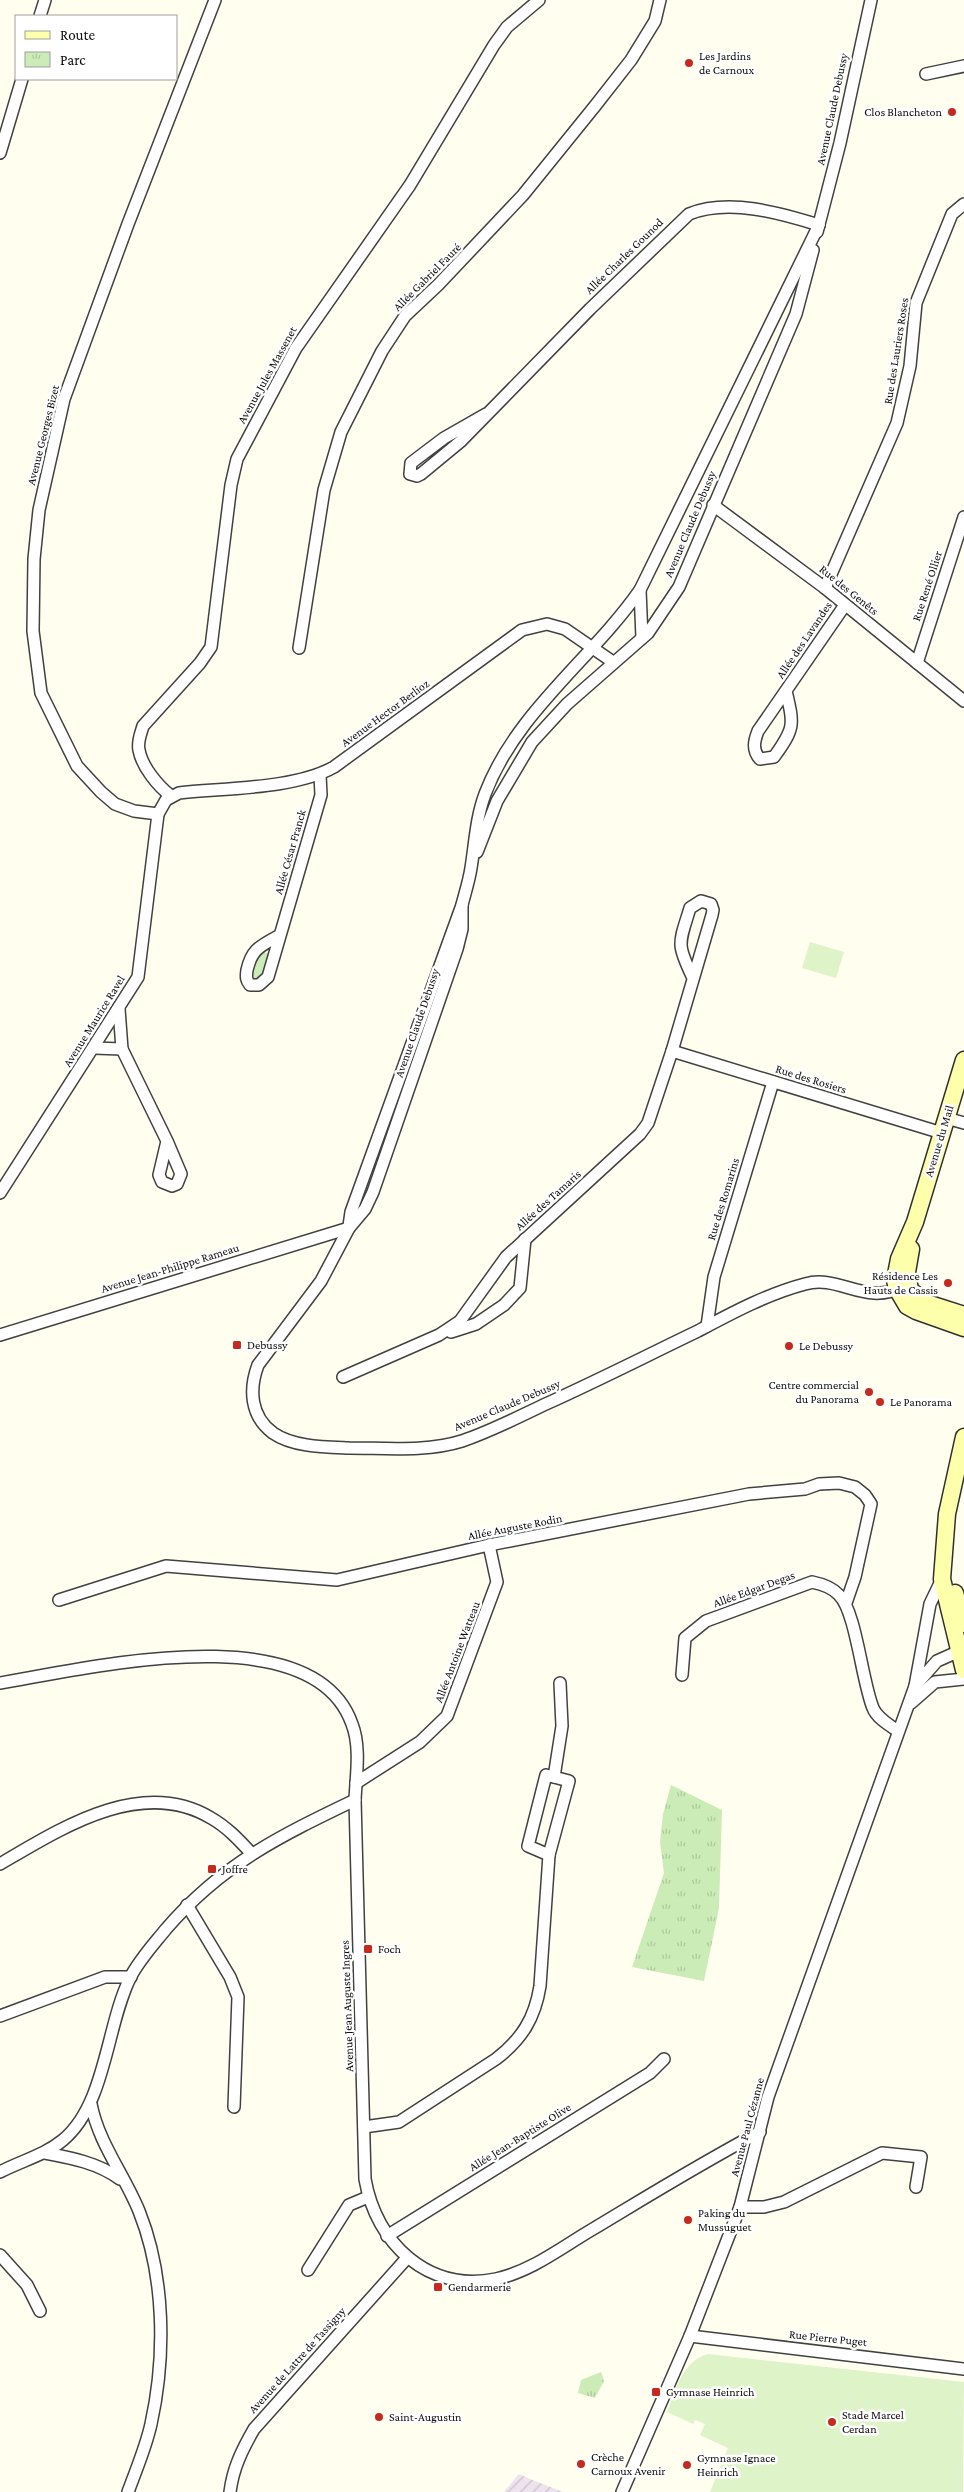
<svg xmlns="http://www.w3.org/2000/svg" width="964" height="2492" font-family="'Crimson Pro',serif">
  <defs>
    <pattern id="industrial-furrows" width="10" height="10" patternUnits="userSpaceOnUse" patternTransform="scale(1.25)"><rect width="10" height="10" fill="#ede2ed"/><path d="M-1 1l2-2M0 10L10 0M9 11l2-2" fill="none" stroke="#cac1ca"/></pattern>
    <pattern id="park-tufts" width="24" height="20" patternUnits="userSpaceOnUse" patternTransform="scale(1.25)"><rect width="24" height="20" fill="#cbecb6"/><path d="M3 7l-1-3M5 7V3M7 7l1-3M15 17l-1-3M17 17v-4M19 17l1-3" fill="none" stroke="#adc99b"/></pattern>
  </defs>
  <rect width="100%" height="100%" fill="#fffeef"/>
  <path fill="url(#industrial-furrows)" d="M 519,2474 L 530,2479 L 563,2492 L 504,2492 Z"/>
  <path fill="#cbecb6" d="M 262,952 L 267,953 L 269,956 L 263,976 L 255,980 L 251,974 L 254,960 Z"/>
  <g fill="url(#park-tufts)">
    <path d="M 671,1785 L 722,1810 L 719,1908 L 704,1981 L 632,1967 L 664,1873 L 660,1842 L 663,1814 Z"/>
    <path d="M 601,2372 L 604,2381 L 595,2398 L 578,2393 L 581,2380 Z"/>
  </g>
  <g fill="#dff3c8">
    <path d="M 810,942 L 844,952 L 836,978 L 802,968 Z"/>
    <path d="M 708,2354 L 964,2382 L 963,2492 L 710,2492 L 728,2448 L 700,2435 L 705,2424 L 695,2420 L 693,2424 L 667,2412 C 676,2390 682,2361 708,2354 Z"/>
  </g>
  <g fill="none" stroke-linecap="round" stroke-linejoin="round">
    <g stroke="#414141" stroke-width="14">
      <g id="street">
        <path d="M 40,16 L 45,0"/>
        <path d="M 926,74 L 964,66"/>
        <path d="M 0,153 L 22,79"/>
        <path d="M 817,232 L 840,143 L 871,0"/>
        <path d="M 486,414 L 444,438 L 411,463 L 410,474 L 417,476 L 421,474 L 461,441 L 590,309 L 689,214 C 729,198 780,213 819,225"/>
        <path d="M 713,505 L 825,588 L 964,701"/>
        <path d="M 825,588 L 897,423 L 910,366 L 916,303 L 952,214 L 964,204"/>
        <path d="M 640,590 L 642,638"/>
        <path d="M 299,648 L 324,490 L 341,432 L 382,351 L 405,316 L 438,285 L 523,195 L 595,106 L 631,60 L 655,21 L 660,0"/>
        <path d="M 917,663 L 964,517"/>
        <path d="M 786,691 C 794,725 795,728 774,757 L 760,759 C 752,750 754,741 758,731 L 845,605"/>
        <path d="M 171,796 C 158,786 142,767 139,750 C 137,742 141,733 143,726 L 200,663 L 211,647 L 231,485 L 237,459 L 296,348 L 410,185 L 494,45 L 507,27 L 539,0"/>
        <path d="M 158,814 L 134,811 L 115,804 L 101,792 L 77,766 L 41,693 L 33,631 L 34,559 L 39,510 L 64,399 L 128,224 L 215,0"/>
        <path d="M 477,852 L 497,801 L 532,742 L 567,704 L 648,633 L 679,587 L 796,314 L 813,250"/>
        <path d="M 462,905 L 462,929 L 457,949 L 373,1192 L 365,1209 L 349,1228 L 321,1281 L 258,1365 C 249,1389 250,1416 273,1433 C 293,1447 325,1447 349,1448 C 386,1448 427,1452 462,1441 C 492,1431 520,1416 548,1403 C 599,1380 648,1355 698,1331 C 732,1313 767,1294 805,1284 C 840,1274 865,1307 904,1286"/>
        <path d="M 280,935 C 261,946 252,948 247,970 C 246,977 246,980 250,985 L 259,985 L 268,977 L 321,795 L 320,775"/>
        <path d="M 119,1009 L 122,1049 L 167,1141 L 159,1175 L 162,1182 L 172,1186 L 177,1184 L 181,1174 L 167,1141"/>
        <path d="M 94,1048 L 122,1049"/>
        <path d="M 672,1051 L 942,1133"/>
        <path d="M 946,1118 L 964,1123"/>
        <path d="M 0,1193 L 138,977 L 158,814 L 166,800 L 179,793 C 225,788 295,789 334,767 L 522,630 L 547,624 L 565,629 L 613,662"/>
        <path d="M 349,1226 L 351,1212 L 462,905 C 465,893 469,881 471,868 C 475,843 476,818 485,794 C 516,712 591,660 640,590 L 819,225"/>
        <path d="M 707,1326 L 714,1277 L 773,1082"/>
        <path d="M 451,1332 L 476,1324 L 504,1305 L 520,1288 L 525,1239"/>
        <path d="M 0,1335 L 349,1228"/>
        <path d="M 343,1377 L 439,1335 L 460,1321 L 506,1257 L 640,1134 L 648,1123 L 672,1051 L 712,915 L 713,910 L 711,904 L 701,901 L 690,908 C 679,944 676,943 693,978"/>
        <path d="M 59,1600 L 166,1566 L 337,1580 L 489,1545 L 749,1494 L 805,1489 L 819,1484 L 839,1483 L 855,1487 L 865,1495 L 871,1504 L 855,1577 L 846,1603"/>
        <path d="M 682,1675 L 685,1638 L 706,1621 L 812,1582 C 822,1584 832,1587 839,1595 C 856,1611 862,1682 873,1708 C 877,1718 889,1725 898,1731"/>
        <path d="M 0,1683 C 85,1669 313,1613 352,1724 C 361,1747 356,1776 355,1800 L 365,2179 C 376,2243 428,2293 496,2279 C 532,2271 562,2247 593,2229 C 648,2196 703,2162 760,2132"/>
        <path d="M 915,1686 L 937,1661 L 964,1649"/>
        <path d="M 911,1703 L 935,1682 L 964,1679"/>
        <path d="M 356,1783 L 420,1742 L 447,1716 L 497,1582 L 489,1545"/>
        <path d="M 549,1855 L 528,1846 L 546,1775 L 554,1777"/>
        <path d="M 0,1864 C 60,1829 141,1776 211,1818 C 227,1827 239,1840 251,1853"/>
        <path d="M 187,1905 L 230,1977 L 238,1997 L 234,2107"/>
        <path d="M 0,2016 L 105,1977 L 131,1977"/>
        <path d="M 91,2104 C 99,2144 124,2174 139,2211 C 165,2276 166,2356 151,2424 C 146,2447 136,2470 128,2492"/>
        <path d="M 364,2127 L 399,2122 L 496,2059 C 522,2039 535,2018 540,1986 L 549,1855 L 569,1781 L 554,1777 L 562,1726 L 560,1683"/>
        <path d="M 45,2153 C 72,2158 98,2163 120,2179"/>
        <path d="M 0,2172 C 21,2161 45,2155 63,2140 C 106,2104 106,2027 130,1978 C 139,1960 154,1944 166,1929 C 222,1864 280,1836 355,1800"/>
        <path d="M 740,2207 L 764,2207 L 784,2202 L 882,2153 L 921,2157 L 916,2187"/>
        <path d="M 387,2236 L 650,2073 L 664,2059"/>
        <path d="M 0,2255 L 27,2285 L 40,2311"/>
        <path d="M 308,2270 L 349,2205 L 368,2197"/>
        <path d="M 690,2336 L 964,2369"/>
        <path d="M 230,2492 C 233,2468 242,2450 254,2429 L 407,2258"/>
        <path d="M 622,2492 L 690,2336 L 740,2207 L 768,2097 L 915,1686 L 930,1604 L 942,1579"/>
      </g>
    </g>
    <g stroke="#303030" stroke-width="19">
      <g id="secondary">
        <path d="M 964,1060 L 915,1222 L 899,1259 L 895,1280 L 897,1289 L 907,1306 L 916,1311 L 964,1328"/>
        <path d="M 911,1249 L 907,1272 L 910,1290 L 927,1303 L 964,1315"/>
        <path d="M 964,1437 L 947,1514 L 942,1579 L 964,1670"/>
        <path d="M 955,1593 L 964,1624"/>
      </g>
    </g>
    <use href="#street" stroke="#fff" stroke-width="11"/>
    <use href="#secondary" stroke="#feffaa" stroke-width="16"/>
  </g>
  <g fill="#c72a1d" stroke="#fff" stroke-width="2">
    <circle cx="689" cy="63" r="5"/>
    <circle cx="952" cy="112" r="5"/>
    <circle cx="948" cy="1283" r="5"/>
    <rect x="232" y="1340" width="10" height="10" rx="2.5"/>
    <circle cx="789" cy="1346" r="5"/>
    <circle cx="869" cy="1392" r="5"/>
    <circle cx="880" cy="1402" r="5"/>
    <rect x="207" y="1864" width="10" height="10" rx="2.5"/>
    <rect x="363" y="1944" width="10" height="10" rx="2.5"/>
    <circle cx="688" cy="2220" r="5"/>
    <rect x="433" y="2282" width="10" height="10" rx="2.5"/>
    <rect x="651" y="2387" width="10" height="10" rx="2.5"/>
    <circle cx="379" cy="2417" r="5"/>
    <circle cx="832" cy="2422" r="5"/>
    <circle cx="581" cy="2464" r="5"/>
    <circle cx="687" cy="2465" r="5"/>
  </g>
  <g text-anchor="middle" stroke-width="5" stroke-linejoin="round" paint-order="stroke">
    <g font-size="12" fill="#0e0e0e" stroke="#fff" text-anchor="start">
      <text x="699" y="60">Les Jardins<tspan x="699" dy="14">de Carnoux</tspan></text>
      <text x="942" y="116" text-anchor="end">Clos Blancheton</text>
      <text x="938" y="1280" text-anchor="end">Résidence Les<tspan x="938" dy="14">Hauts de Cassis</tspan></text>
      <text x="247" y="1349">Debussy</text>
      <text x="799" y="1350">Le Debussy</text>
      <text x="859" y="1389" text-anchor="end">Centre commercial<tspan x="859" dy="14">du Panorama</tspan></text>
      <text x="890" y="1406">Le Panorama</text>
      <text x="222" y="1873">Joffre</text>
      <text x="378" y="1953">Foch</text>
      <text x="698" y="2217">Paking du<tspan x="698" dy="14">Mussuguet</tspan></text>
      <text x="448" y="2291">Gendarmerie</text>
      <text x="666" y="2396">Gymnase Heinrich</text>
      <text x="842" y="2419">Stade Marcel<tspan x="842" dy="14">Cerdan</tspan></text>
      <text x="389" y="2421">Saint-Augustin</text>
      <text x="591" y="2461">Crèche<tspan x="591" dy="14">Carnoux Avenir</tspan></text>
      <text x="697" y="2462">Gymnase Ignace<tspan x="697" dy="14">Heinrich</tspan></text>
    </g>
    <g font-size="12" fill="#0e0e0e" stroke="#fff">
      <text transform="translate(832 109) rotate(-78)" y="4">Avenue Claude Debussy</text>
      <text transform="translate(624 256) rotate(-44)" y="4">Allée Charles Gounod</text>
      <text transform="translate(427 277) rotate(-45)" y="4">Allée Gabriel Fauré</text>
      <text transform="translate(896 351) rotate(-81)" y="4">Rue des Lauriers Roses</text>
      <text transform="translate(267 375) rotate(-61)" y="4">Avenue Jules Massenet</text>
      <text transform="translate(43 435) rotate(-76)" y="4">Avenue Georges Bizet</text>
      <text transform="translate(690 524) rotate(-67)" y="4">Avenue Claude Debussy</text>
      <text transform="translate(927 586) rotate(-72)" y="4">Rue René Ollier</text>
      <text transform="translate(849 590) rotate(39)" y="4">Rue des Genêts</text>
      <text transform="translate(804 640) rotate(-56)" y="4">Allée des Lavandes</text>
      <text transform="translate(385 713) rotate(-36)" y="4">Avenue Hector Berlioz</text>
      <text transform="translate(290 852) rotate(-74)" y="4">Allée César Franck</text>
      <text transform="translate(94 1021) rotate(-58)" y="4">Avenue Maurice Ravel</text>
      <text transform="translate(417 1023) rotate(-71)" y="4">Avenue Claude Debussy</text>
      <text transform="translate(811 1079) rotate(17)" y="4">Rue des Rosiers</text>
      <text transform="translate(939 1141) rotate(-73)" y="4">Avenue du Mail</text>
      <text transform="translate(723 1199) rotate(-73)" y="4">Rue des Romarins</text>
      <text transform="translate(548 1200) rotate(-42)" y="4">Allée des Tamaris</text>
      <text transform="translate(170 1268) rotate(-17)" y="4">Avenue Jean-Philippe Rameau</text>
      <text transform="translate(507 1405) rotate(-23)" y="4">Avenue Claude Debussy</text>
      <text transform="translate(515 1527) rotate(-11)" y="4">Allée Auguste Rodin</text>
      <text transform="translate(754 1589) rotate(-20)" y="4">Allée Edgar Degas</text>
      <text transform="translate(457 1652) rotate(-69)" y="4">Allée Antoine Watteau</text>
      <text transform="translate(347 2006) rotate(-92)" y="4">Avenue Jean Auguste Ingres</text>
      <text transform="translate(747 2127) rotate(-75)" y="4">Avenue Paul Cézanne</text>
      <text transform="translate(520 2137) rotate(-32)" y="4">Allée Jean-Baptiste Olive</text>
      <text transform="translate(828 2338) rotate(6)" y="4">Rue Pierre Puget</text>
      <text transform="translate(297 2360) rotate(-48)" y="4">Avenue de Lattre de Tassigny</text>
    </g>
  </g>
  <rect x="15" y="15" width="162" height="65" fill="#ffffff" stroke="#9f9f9f"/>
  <rect x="25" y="31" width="25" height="8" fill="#feffaa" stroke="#9f9f9f"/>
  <text x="60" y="40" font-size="15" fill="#0e0e0e">Route</text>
  <rect x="25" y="52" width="25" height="15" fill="url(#park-tufts)" stroke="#9f9f9f"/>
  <text x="60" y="65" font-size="15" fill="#0e0e0e">Parc</text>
</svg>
